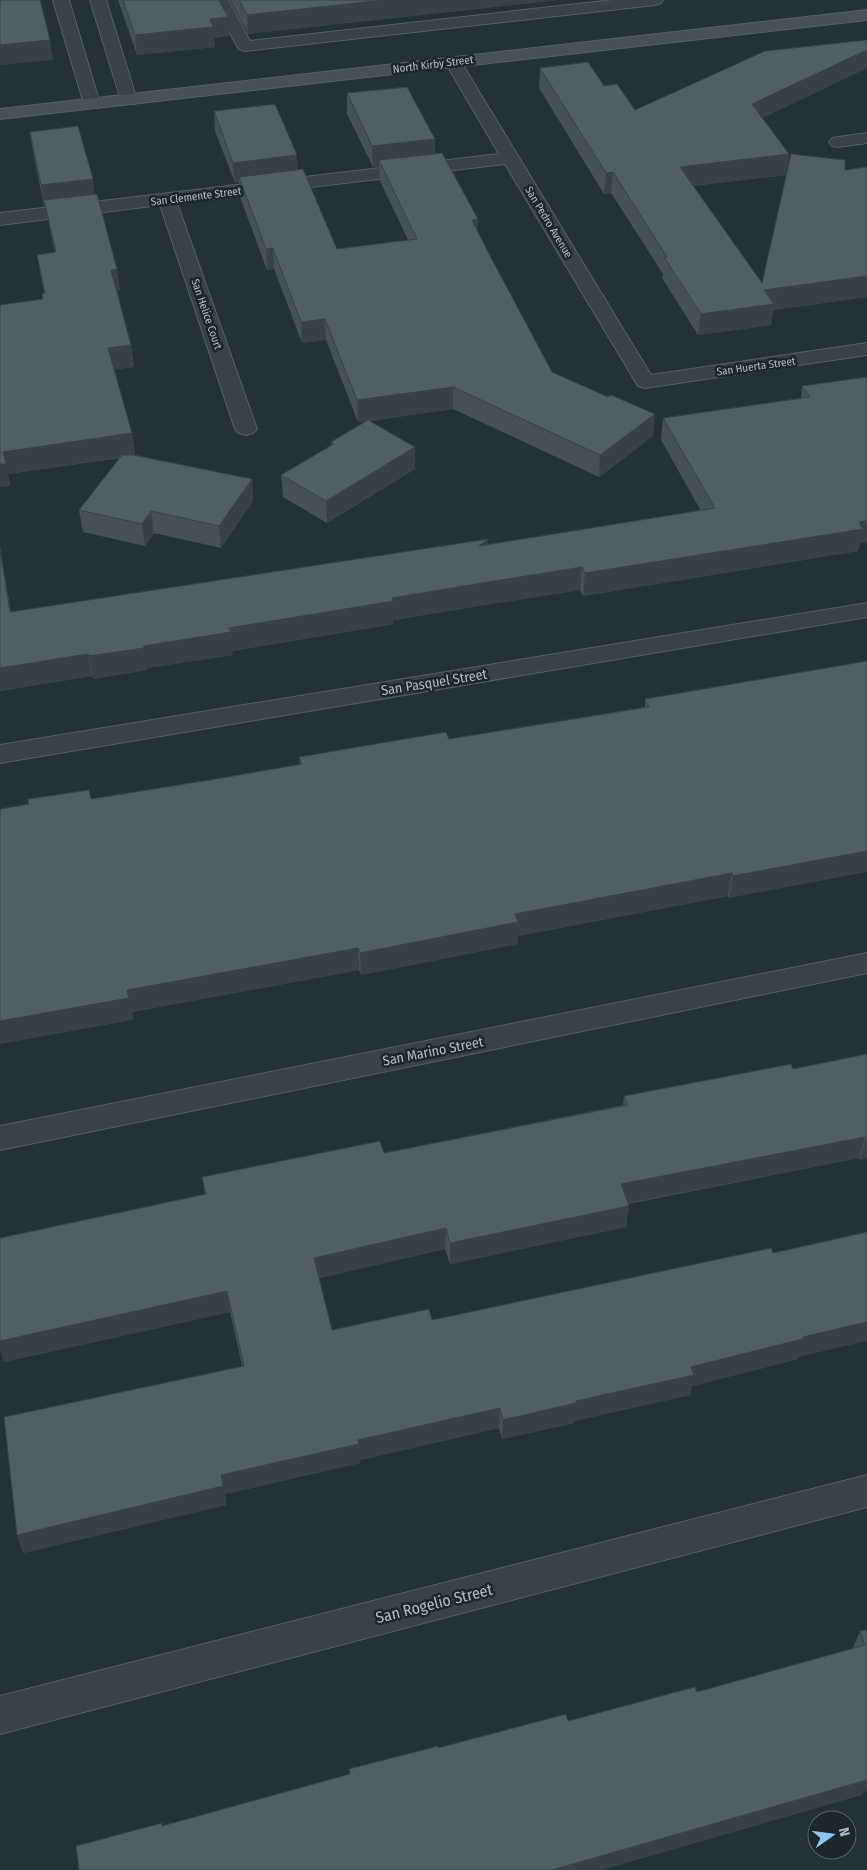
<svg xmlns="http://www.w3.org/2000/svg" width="867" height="1870" font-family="'Fira Sans Condensed',sans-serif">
  <rect width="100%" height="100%" fill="#233138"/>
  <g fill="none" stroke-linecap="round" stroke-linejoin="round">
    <g stroke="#556066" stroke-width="2">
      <g id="lane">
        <path d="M 53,0 L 69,0 L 100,104 L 98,108 L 86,108 L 84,104 Z"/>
        <path d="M 90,0 L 106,0 L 137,100 L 135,104 L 123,104 L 121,100 Z"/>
        <path d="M 212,0 L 228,0 L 250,41 L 613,0 L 663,0 L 661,3 L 655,5 L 245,51 L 239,49 L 237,46 Z"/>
      </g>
    </g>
    <g stroke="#556066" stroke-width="2">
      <g id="street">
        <path d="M 453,57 L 459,59 L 461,62 L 651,375 L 867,343 L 867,355 L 645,388 L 638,386 L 505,164 L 177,203 L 257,429 L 253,433 L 246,435 L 239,433 L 235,429 L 160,205 L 0,225 L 0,213 L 499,154 L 445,62 L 447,59 Z"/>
        <path d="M 867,133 L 867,143 L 838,147 L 832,146 L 829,142 L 832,138 Z"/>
        <path d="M 867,603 L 867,617 L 0,763 L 0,745 Z"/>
        <path d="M 867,953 L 867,973 L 0,1150 L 0,1126 Z"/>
        <path d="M 867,1475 L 867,1507 L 0,1734 L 0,1696 Z"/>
      </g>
    </g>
    <g stroke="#556066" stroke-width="2">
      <path id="secondary" d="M 867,10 L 867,20 L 0,119 L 0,109 Z"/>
    </g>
    <use href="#lane" fill="#374249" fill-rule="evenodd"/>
    <use href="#street" fill="#374249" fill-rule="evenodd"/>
    <use href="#secondary" fill="#45525b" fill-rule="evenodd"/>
  </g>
  <g fill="#445159">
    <path d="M 118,0 L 219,0 L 229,36 L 214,38 L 215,47 L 137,55 Z"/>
    <path d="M 230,0 L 558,0 L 248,34 Z"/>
    <path d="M 540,68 L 604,86 L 635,110 L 867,68 L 762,118 L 789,154 L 786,175 L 693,186 L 762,283 L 845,170 L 867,167 L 867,297 L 773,310 L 771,325 L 698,335 L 662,278 L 663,274 L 611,193 L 604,194 L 539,88 Z"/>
    <path d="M 347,93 L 435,154 L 477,231 L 488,252 L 552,372 L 653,436 L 599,477 L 453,409 L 369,421 L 415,469 L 327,523 L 283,497 L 281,475 L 331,445 L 331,442 L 367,421 L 358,422 L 326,340 L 302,343 L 274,269 L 267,270 L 240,197 L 239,183 L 235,183 L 215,131 L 214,111 L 298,170 L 337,249 L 408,240 L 380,181 L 379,166 L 373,167 L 347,114 Z"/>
    <path d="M 30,132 L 95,194 L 117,269 L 120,290 L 117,290 L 131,345 L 134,367 L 114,369 L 132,433 L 135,455 L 252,479 L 253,501 L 221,548 L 154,533 L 145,546 L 83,532 L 79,510 L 120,458 L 8,474 L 10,486 L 0,487 L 44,294 L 37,255 L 55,253 L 45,206 L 44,206 L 33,152 Z"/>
    <path d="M 867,377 L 867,542 L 860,543 L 858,551 L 583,596 L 580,590 L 470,607 L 394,620 L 394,624 L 232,651 L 233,655 L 147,668 L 147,670 L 93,679 L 92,676 L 0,691 L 0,546 L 11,612 L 488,545 L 701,511 L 661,440 L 663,418 L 801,398 L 802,386 Z"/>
    <path d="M 867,661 L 729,898 L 728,896 L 518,936 L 517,944 L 361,975 L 359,970 L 132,1012 L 133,1020 L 91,799 L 300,765 L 299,757 L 449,739 L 645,707 L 645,699 Z"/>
    <path d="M 867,1054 L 867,1158 L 860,1160 L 859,1158 L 628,1204 L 629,1206 L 626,1227 L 450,1264 L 445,1249 L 319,1278 L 332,1330 L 432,1320 L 798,1357 L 798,1359 L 692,1386 L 690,1395 L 574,1421 L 574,1423 L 502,1439 L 499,1428 L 360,1460 L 360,1463 L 225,1494 L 226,1505 L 23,1553 L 17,1535 L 242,1366 L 230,1312 L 4,1362 L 205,1195 L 202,1177 L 384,1153 L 623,1105 L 624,1096 L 793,1069 Z"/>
    <path d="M 867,1630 L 863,1792 L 861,1795 L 601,1870 L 79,1870 L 162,1826 L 349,1774 L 349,1769 L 438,1748 L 568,1721 L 697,1692 L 853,1648 L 860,1631 Z"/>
  </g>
  <g fill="#374248">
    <path d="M 384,0 L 558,0 L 248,34 L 247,15 Z"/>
    <path d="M 228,17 L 229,36 L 214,38 L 215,47 L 137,55 L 135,35 L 210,19 Z"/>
    <path d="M 50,40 L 53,60 L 0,65 L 0,45 Z"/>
    <path d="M 867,50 L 867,68 L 750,124 L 752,104 Z"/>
    <path d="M 435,139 L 435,160 L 379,160 L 379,166 L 373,167 L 372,146 Z"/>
    <path d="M 789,154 L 786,175 L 678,187 L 680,167 Z"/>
    <path d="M 297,155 L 298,176 L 239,177 L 239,183 L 235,183 L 233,163 Z"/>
    <path d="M 613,172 L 611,193 L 604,194 L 606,173 Z"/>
    <path d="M 93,179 L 95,200 L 44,206 L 41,185 Z"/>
    <path d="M 478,219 L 477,240 L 472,220 Z"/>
    <path d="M 273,248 L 274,269 L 267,270 L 266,249 Z"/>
    <path d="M 117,269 L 120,290 L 114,291 L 111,270 Z"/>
    <path d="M 867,276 L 867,297 L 773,310 L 771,325 L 698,335 L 701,314 L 764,290 Z"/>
    <path d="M 325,319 L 326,340 L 302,343 L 301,322 Z"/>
    <path d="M 131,345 L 134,367 L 111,370 L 108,348 Z"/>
    <path d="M 453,387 L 453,409 L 358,422 L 357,400 Z"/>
    <path d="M 655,414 L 653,436 L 599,477 L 600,455 Z"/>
    <path d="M 132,433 L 135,455 L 8,474 L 10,486 L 0,487 L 0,464 L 3,452 Z"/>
    <path d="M 415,447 L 415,469 L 327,523 L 326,501 Z"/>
    <path d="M 252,479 L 253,501 L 221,548 L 219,526 Z"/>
    <path d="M 151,511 L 154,533 L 145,546 L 142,524 Z"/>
    <path d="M 867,521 L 867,542 L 860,543 L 858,551 L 583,596 L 585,573 Z"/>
    <path d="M 488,539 L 488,561 L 479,546 Z"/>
    <path d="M 0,546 L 14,634 L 10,612 L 0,551 Z"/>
    <path d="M 582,567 L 580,590 L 394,620 L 394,624 L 232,651 L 233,655 L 147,668 L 147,670 L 93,679 L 89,656 L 229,628 L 392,598 Z"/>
    <path d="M 88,654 L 92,676 L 0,691 L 0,668 Z"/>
    <path d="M 867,851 L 867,872 L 729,898 L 733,876 Z"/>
    <path d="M 732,873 L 728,896 L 518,936 L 517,944 L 361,975 L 360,953 L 515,914 Z"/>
    <path d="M 358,948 L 359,970 L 132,1012 L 133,1020 L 0,1044 L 0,1021 L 127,990 Z"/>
    <path d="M 865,1137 L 859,1158 L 618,1205 L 621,1184 Z"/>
    <path d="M 866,1138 L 867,1138 L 867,1158 L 860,1160 Z"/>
    <path d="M 629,1206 L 626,1227 L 450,1264 L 450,1243 Z"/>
    <path d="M 446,1228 L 445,1249 L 316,1279 L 314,1258 Z"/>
    <path d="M 227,1291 L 230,1312 L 4,1362 L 0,1351 L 0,1341 Z"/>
    <path d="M 867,1322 L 867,1341 L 798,1357 L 798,1359 L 692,1386 L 690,1395 L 574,1421 L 574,1423 L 502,1439 L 503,1420 L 576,1401 L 691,1367 L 803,1337 Z"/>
    <path d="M 500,1408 L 499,1428 L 360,1460 L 360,1463 L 225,1494 L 226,1505 L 23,1553 L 17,1535 L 221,1475 L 358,1440 Z"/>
    <path d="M 867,1779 L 867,1791 L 863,1792 L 861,1795 L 601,1870 L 552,1870 Z"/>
  </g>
  <g fill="#4f5e67" stroke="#374248">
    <path d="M 0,0 L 40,0 L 50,40 L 0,45 Z"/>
    <path d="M 123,0 L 219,0 L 228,17 L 210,19 L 213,27 L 135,35 Z"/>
    <path d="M 239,0 L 384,0 L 247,15 Z"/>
    <path d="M 867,40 L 867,50 L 752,104 L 789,154 L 680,167 L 762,283 L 791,154 L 845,160 L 845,170 L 867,167 L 867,276 L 764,290 L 774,304 L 701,314 L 664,257 L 667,257 L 613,172 L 606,173 L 540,68 L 588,62 L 604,86 L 617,84 L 635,110 L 765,51 Z"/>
    <path d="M 407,87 L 435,139 L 372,146 L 347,93 Z"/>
    <path d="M 275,104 L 297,155 L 233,163 L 214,111 Z"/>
    <path d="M 78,126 L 93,179 L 41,185 L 30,132 Z"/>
    <path d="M 442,153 L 478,219 L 472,220 L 488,252 L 552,372 L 608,397 L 611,395 L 655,414 L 600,455 L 453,387 L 357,400 L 325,319 L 301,322 L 273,248 L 266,249 L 239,177 L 303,169 L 337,249 L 417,239 L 379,160 Z"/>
    <path d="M 97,194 L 117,269 L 111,270 L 131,345 L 108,348 L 132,433 L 3,452 L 6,464 L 0,464 L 0,305 L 43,299 L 42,294 L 45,293 L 37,255 L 56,252 L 44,200 Z"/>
    <path d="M 867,377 L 867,521 L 859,522 L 863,529 L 585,573 L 582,567 L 470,585 L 392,598 L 394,601 L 229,628 L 231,632 L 144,646 L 144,648 L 89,656 L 88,654 L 0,668 L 0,551 L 10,612 L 488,539 L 479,546 L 715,508 L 663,418 L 810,397 L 802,386 Z"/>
    <path d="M 368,420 L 415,447 L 326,501 L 281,475 L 334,444 L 331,442 Z"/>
    <path d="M 122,455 L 133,455 L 252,479 L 219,526 L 151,511 L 142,524 L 79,510 Z"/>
    <path d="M 867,661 L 867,851 L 733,876 L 732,873 L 515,914 L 518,922 L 360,953 L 358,948 L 127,990 L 129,998 L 0,1021 L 0,809 L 29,804 L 28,799 L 89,790 L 91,799 L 210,780 L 302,764 L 299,757 L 446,732 L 449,739 L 649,707 L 645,699 Z"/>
    <path d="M 867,1054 L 867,1138 L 866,1138 L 865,1137 L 621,1184 L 629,1206 L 450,1243 L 446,1228 L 314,1258 L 332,1330 L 429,1309 L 432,1320 L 771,1248 L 773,1253 L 867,1232 L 867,1322 L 803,1337 L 803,1339 L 691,1367 L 694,1375 L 576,1401 L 576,1403 L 503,1420 L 500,1408 L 358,1440 L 359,1444 L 221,1475 L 223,1486 L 17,1535 L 4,1417 L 244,1366 L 227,1291 L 0,1341 L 0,1238 L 206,1194 L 202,1177 L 380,1141 L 384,1153 L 628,1105 L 624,1096 L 791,1064 L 793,1069 Z"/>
    <path d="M 867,1630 L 867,1780 L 552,1870 L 79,1870 L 76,1846 L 162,1823 L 162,1826 L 350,1774 L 349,1769 L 438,1746 L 438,1748 L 566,1714 L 568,1721 L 695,1687 L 697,1692 L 865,1645 L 860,1631 Z"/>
  </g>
  <g text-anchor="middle" stroke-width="5" stroke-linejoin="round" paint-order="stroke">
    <g font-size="11" fill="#b2bdc5" stroke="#1c272d">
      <text transform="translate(433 64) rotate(-7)" y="4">North Kirby Street</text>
      <text transform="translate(196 196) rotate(-7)" y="4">San Clemente Street</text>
      <text transform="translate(549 222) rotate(59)" y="4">San Pedro Avenue</text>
      <text transform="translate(207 314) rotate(71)" y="4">San Helice Court</text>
      <text transform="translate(756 366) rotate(-8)" y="4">San Huerta Street</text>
    </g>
    <g font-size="14" fill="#b2bdc5" stroke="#1c272d">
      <text transform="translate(434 682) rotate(-9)" y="5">San Pasquel Street</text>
      <text transform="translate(433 1051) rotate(-11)" y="5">San Marino Street</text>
    </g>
    <g font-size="16" fill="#b2bdc5" stroke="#1c272d">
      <text transform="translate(434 1603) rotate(-14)" y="6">San Rogelio Street</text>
    </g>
  </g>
  <g transform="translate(832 1835) rotate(76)"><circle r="24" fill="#1c272d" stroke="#58636a"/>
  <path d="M0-4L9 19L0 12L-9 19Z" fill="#8dc7ef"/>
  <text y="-8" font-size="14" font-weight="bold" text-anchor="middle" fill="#b2bdc5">N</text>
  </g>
</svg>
